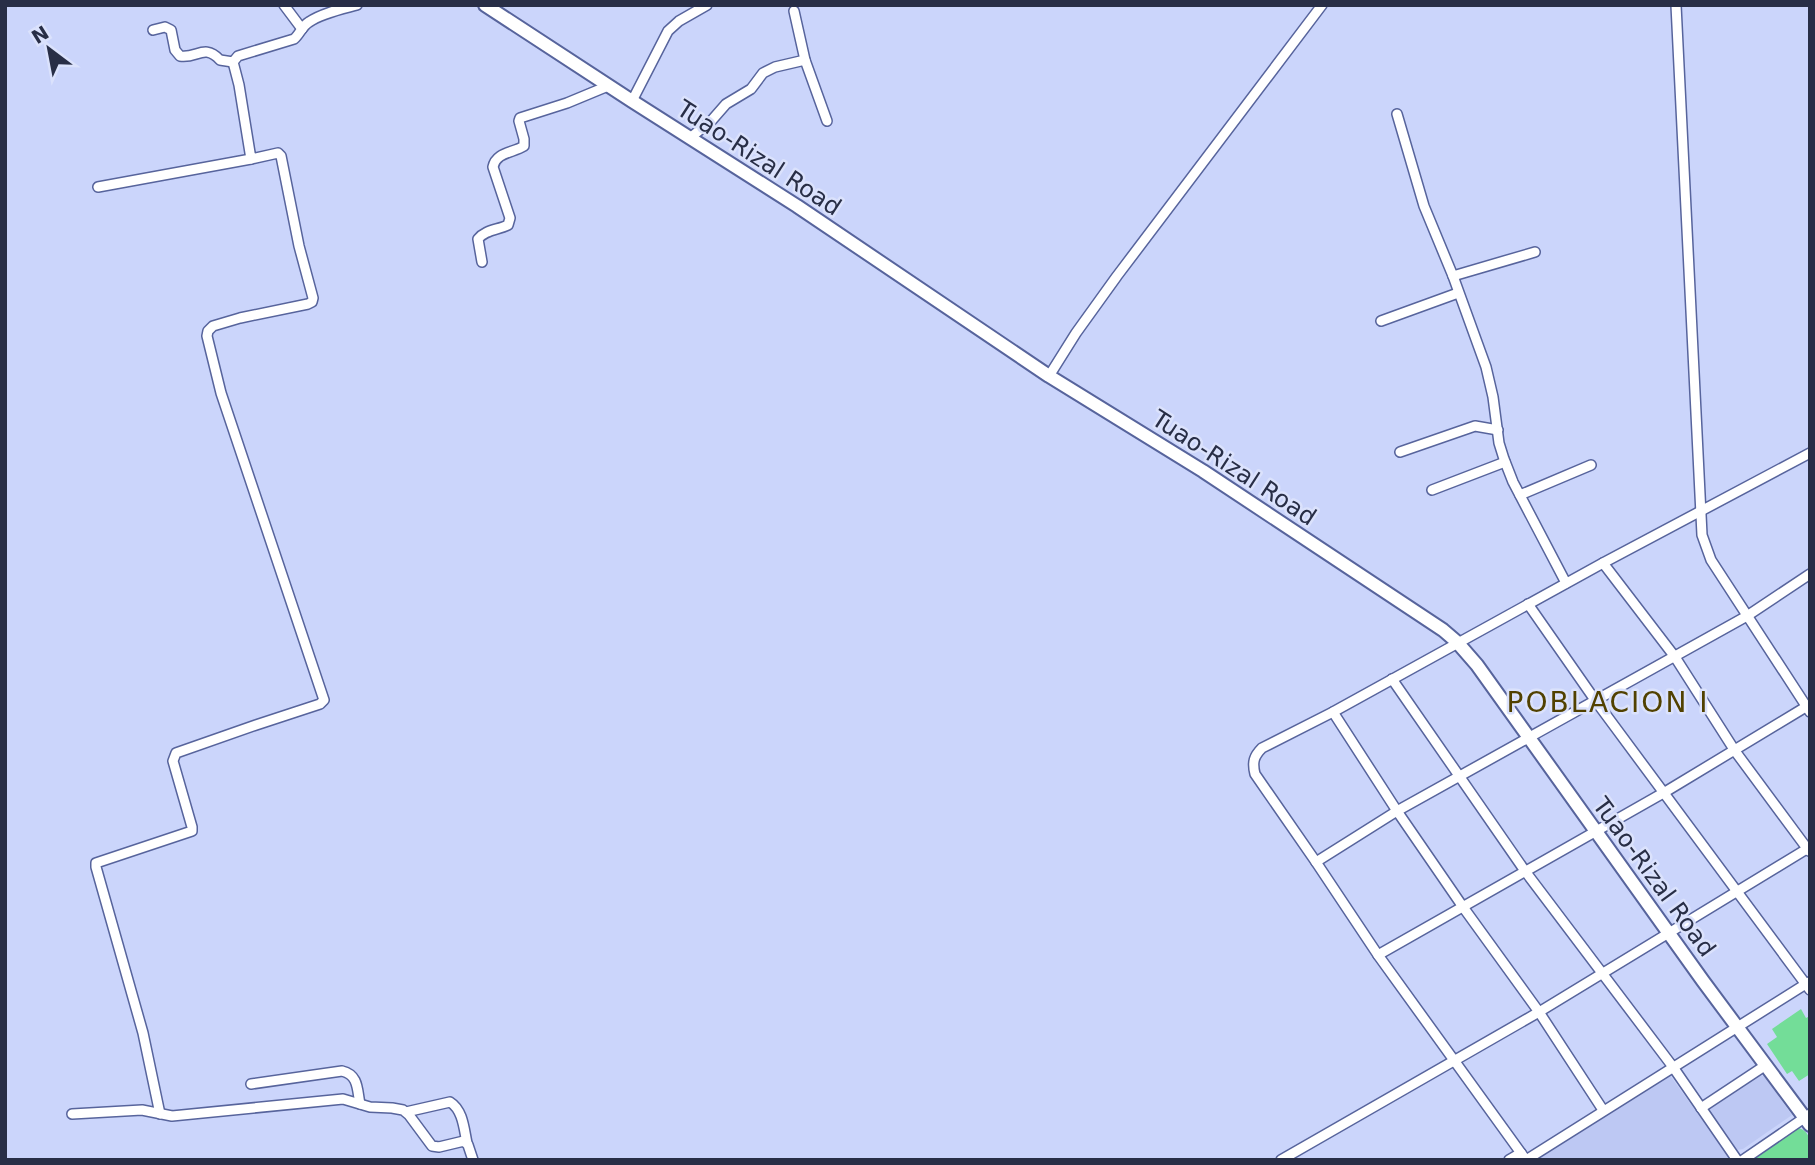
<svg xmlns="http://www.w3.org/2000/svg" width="1815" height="1165" font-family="'DejaVu Sans',sans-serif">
  <rect width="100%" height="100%" fill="#cbd5fb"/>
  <g fill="#bdc8f3">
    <path d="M 1669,1074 L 1731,1160 L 1530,1160 Z"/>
    <path d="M 1757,1075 L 1764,1076 L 1792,1115 L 1743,1149 L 1736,1150 L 1707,1109 Z"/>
  </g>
  <g fill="#73dd98">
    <path d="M 1801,1009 L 1806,1018 L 1810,1016 L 1810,1074 L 1799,1081 L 1792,1071 L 1787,1074 L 1767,1044 L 1777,1037 L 1772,1029 Z"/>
    <path d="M 1799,1128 C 1813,1133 1810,1146 1810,1160 L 1750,1160 Z"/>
  </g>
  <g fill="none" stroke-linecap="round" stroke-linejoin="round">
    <g stroke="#57649c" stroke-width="12">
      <g id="street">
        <path d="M 284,5 L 302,29"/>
        <path d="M 1676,5 L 1702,535 L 1711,560 L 1810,712"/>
        <path d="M 794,11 L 805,60 L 827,121"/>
        <path d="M 153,30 L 165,27 L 171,30 L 175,50 L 180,56 C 197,59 204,43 220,60 L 233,62"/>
        <path d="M 632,101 L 668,31 L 679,21 L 707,5"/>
        <path d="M 1397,114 L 1424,206 L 1453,276 L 1486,367 L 1493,397 L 1499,443 L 1504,459 L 1513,482 L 1566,583"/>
        <path d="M 690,138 L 712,120 L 726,104 L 751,89 L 763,73 L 775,67 L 805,60"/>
        <path d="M 98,187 L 251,159"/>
        <path d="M 482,262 L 478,239 C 485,230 497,230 508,225 L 510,218 L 493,167 C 496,152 513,153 524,146 L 524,139 L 519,121 L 520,118 L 567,103 L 608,86"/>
        <path d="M 1453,276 L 1535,252"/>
        <path d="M 1381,321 L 1458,293"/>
        <path d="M 1049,376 L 1076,333 L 1117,276 L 1322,5"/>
        <path d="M 1400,452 L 1475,426 L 1498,430"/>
        <path d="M 1432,490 L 1505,462"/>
        <path d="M 1520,495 L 1591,465"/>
        <path d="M 1603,563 L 1675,657 L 1735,751 L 1809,851"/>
        <path d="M 1528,604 L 1595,700 L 1810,990"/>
        <path d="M 1392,679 L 1525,871 L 1673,1067 L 1737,1160"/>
        <path d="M 1333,712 L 1397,811 L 1463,907 L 1539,1012 L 1603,1110"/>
        <path d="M 1316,862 L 1397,811 L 1747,616 L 1810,574"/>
        <path d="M 1378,955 L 1665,792 L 1809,705"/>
        <path d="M 251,1084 L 342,1071 C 359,1075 357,1090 360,1104"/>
        <path d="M 1701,1108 L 1766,1065"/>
        <path d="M 406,1112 L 450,1102 C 463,1110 464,1129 467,1143"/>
        <path d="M 72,1114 L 142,1110 L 172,1116 L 343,1099 L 370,1107 L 392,1108 L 403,1110 L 409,1115 L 432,1146 L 439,1147 L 464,1141 L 468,1145 L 473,1160"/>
        <path d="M 160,1114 L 143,1033 L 96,867 L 96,863 L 192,831 L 192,827 L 173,761 L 176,753 L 256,725 L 320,704 L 324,700 L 221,393 L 207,336 L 208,331 L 213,326 L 240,318 L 308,304 L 312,302 L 313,298 L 299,246 L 281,156 L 278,153 L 251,159 L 239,85 L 233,62 L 238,56 L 294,39 C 300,34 302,26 309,22 C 322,13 342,9 357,5"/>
        <path d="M 1281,1160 L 1539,1012 L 1810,847"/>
        <path d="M 1509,1160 L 1521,1153"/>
        <path d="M 1526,1160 L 1378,955 L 1316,862 L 1255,774 C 1252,762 1254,756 1262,748 L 1333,712 L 1603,563 L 1810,453"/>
        <path d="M 1526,1160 L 1809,982"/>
        <path d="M 1743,1160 L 1810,1114"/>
      </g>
    </g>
    <g stroke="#57649c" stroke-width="16">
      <path id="secondary" d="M 485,5 L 632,101 L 797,206 L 1049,376 L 1203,471 L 1443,630 L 1457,642 L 1477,665 L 1703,981 L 1810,1125"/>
    </g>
    <use href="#street" stroke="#fff" stroke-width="9"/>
    <use href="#secondary" stroke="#fff" stroke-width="12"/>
  </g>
  <g text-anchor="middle" stroke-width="5" stroke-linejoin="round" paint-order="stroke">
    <g font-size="24" fill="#282e46" stroke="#dbe2fc">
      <text transform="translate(759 158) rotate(33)" y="8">Tuao-Rizal Road</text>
      <text transform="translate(1234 468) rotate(33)" y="8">Tuao-Rizal Road</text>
      <text transform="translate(1654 877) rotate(54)" y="8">Tuao-Rizal Road</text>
    </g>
    <g font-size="28" letter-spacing="2" fill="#514100" stroke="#dbe2fc">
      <text x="1608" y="712">POBLACION I</text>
    </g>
  </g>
  <rect width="1815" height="1165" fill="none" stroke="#282e46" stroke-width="14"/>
  <g transform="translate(49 49) rotate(328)" stroke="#dbe2fc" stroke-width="5" paint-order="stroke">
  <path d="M0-5L12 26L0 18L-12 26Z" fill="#282e46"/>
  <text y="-10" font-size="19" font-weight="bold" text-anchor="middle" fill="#282e46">N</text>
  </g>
</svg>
